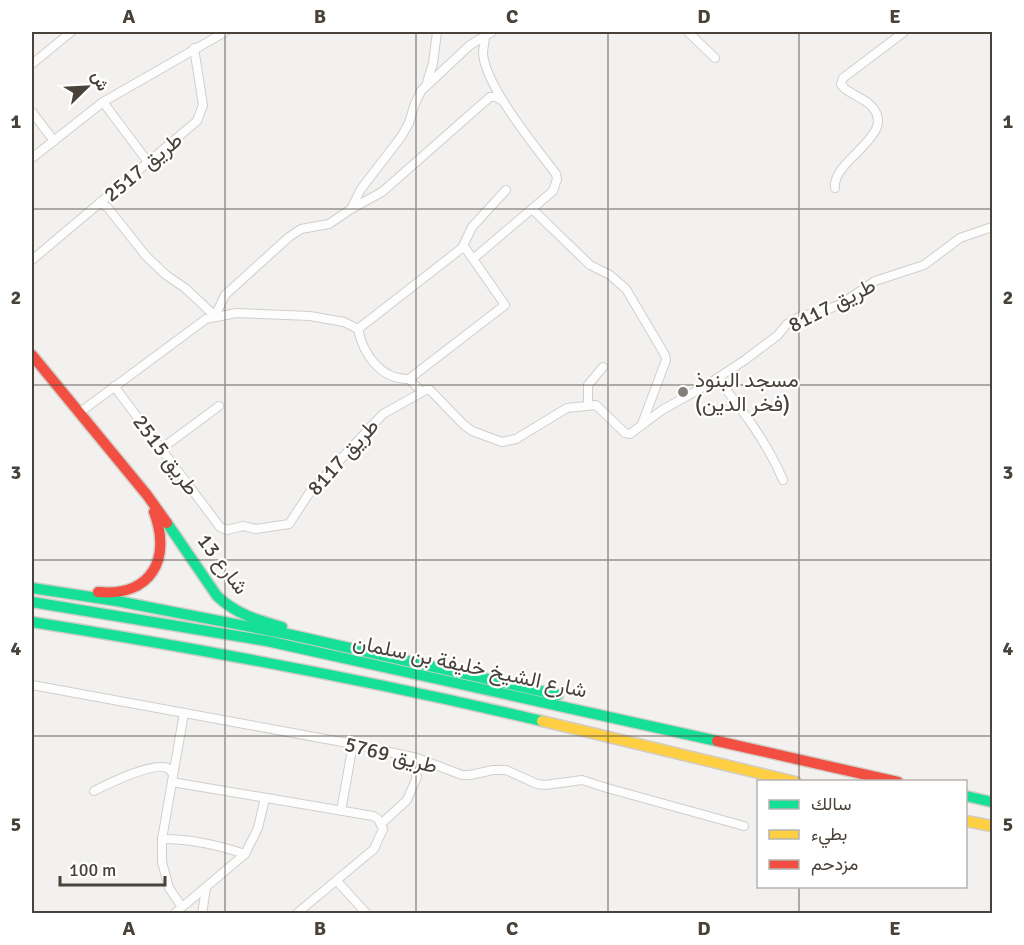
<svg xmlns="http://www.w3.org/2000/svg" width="1024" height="945" font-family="Signika,Vazirmatn,sans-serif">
  <rect width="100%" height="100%" fill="#f3f1ef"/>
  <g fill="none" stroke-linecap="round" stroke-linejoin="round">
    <g stroke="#d1cfcc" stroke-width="10">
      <g id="street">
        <path d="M 688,32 L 715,58"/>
        <path d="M 32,64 L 71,32"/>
        <path d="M 426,86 L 433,63 L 437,32"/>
        <path d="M 103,102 L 148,162"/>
        <path d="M 32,112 L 54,141"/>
        <path d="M 32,158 L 103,102 L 225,32"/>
        <path d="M 835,188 C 831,159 904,133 868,103 C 860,97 851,94 844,88 L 841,84 L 843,78 L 904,32"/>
        <path d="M 100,202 L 108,208 L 146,256 L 166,275 L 185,288 L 215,316 L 225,295 L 289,237 L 301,229 L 329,224 L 351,209 L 361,189 L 401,137 L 409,123 L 414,106 L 421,91 L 470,45 L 492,32"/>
        <path d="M 351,209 L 382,192 L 490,97 L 496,97 L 503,101"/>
        <path d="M 532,209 L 590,265 L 610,275 L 626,289 L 665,355 L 666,360 L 642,424"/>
        <path d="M 473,259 L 553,191 L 557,179 L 556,174 C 535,146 486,87 483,54 C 483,48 485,41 485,35"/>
        <path d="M 32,260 L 197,121 L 203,105 L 194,48"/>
        <path d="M 358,329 L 462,248 L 472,227 L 506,190"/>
        <path d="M 717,378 C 743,411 767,442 783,480"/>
        <path d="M 409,379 L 422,392"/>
        <path d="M 114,386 L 220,527 L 227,530 L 243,526 L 256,529 L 289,524 L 310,492 L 383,414 L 426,390 L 430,390 L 463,424 L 472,431 L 502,442 L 516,439 L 567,408 L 596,405 L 625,433 L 630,434 L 662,410 L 707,385 L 745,360 L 778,335 L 787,324 L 801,316 L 821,312 L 841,304 L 875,281 L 924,265 L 960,238 L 992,227"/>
        <path d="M 588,405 L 588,385 L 603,367"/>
        <path d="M 79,413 L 206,319 L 236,313 L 310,316 L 344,322 L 358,329 C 363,354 381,380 409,379 L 505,305 L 466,249 L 462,248"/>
        <path d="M 161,449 L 219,406"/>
        <path d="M 32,685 L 353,744 L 417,758 L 462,775 L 470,775 L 493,770 L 506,770 L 537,784 L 545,785 L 582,780 L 607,788 L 744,826"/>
        <path d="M 172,782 L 373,816 L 378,819 L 383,829 L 374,849 L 296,914"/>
        <path d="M 94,791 C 110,783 152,762 168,768 L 173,774"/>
        <path d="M 341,811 L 353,744"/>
        <path d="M 381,824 L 407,800 L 417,777 L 412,764 L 403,755"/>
        <path d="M 162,839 C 192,839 217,845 245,854"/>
        <path d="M 337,881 L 367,914"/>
        <path d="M 182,907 L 169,888 L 162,862 L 162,839 L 184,713"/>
        <path d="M 174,914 L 245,854 L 258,828 L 265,798"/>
        <path d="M 202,914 L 206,888"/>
      </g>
    </g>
    <g stroke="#d2cdc6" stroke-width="13">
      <g id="fast">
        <path d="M 167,523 L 217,596 C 236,614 257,620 282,627"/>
        <path d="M 32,588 L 117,601 L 292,635 L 558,695"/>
        <path d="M 32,602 L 267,641 L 717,741"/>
        <path d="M 32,622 C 203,649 373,681 542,721"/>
        <path d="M 966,796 L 992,802"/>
      </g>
    </g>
    <g stroke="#d2cdc6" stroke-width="13">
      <g id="slow">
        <path d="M 542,721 L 796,782"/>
        <path d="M 966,821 L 992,826"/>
      </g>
    </g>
    <g stroke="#d2cdc6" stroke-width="13">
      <g id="jam">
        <path d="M 32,355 L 147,495 L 167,523"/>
        <path d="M 98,592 C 151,597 172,559 154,512"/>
        <path d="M 717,741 L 898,782"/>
      </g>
    </g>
    <use href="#street" stroke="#fdfdfd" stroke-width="8"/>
    <use href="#fast" stroke="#16e098" stroke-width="10"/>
    <use href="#slow" stroke="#ffcf43" stroke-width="10"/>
    <use href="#jam" stroke="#f24e42" stroke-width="10"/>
  </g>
  <path fill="none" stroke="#49423a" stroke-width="1.5" stroke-opacity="0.55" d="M 225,32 L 225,914M 416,32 L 416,914M 608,32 L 608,914M 799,32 L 799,782M 32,209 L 992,209M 32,385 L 992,385M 32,560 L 992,560M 32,736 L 992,736M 799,886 L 799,914"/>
  <circle fill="#847f79" stroke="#fff" stroke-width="2" cx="683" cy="392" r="6"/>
  <g text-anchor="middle" stroke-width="4.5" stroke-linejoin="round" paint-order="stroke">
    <g font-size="21" fill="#49423a" stroke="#fff">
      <text transform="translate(143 167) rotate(-40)" y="7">طريق 2517</text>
      <text transform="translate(832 305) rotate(-27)" y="7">طريق 8117</text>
      <text transform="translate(166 455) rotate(53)" y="7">طريق 2515</text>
      <text transform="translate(343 457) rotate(-48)" y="7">طريق 8117</text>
      <text transform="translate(223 564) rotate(53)" y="7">شارع 13</text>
      <text transform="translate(470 666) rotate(12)" y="7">شارع الشيخ خليفة بن سلمان</text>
      <text transform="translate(391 755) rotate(14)" y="7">طريق 5769</text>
    </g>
    <g font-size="21" fill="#49423a" stroke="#fff" text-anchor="start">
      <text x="695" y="387">مسجد البنوذ<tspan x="695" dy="24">(فخر الدين)</tspan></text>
    </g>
  </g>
  <rect width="1024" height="945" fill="none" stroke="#ffffff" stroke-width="66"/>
  <rect x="757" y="780" width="210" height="108" fill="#ffffff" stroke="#b6b3b0" stroke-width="1.5"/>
  <rect x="769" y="800" width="30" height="9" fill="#16e098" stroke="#b6b3b0" stroke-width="1.5"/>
  <text x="811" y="810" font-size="18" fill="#49423a">سالك</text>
  <rect x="769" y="830" width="30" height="9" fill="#ffcf43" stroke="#b6b3b0" stroke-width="1.5"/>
  <text x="811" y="840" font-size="18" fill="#49423a">بطيء</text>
  <rect x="769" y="860" width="30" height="9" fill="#f24e42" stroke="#b6b3b0" stroke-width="1.5"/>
  <text x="811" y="870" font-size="18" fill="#49423a">مزدحم</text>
  <g transform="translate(87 87) rotate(66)" stroke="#ffffff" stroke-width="4.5" paint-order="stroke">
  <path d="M0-4.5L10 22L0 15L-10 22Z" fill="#49423a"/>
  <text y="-9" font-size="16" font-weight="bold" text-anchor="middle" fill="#49423a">ش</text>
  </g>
  <path d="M60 876v9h105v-9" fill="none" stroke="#49423a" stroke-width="3"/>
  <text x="69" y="876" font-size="18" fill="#49423a" stroke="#ffffff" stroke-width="4.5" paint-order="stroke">100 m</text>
  <rect x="33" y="33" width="958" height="879" fill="none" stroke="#49423a" stroke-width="2"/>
  <g font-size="20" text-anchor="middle" font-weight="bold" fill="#49423a">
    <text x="129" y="23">A</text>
    <text x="320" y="23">B</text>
    <text x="512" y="23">C</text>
    <text x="704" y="23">D</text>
    <text x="895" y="23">E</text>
    <text x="16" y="128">1</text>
    <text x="1008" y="128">1</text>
    <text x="16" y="304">2</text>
    <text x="1008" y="304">2</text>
    <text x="16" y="479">3</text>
    <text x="1008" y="479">3</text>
    <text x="16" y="655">4</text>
    <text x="1008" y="655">4</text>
    <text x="16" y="831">5</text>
    <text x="1008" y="831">5</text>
    <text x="129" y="935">A</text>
    <text x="320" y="935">B</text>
    <text x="512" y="935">C</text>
    <text x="704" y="935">D</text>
    <text x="895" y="935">E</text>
  </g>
</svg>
